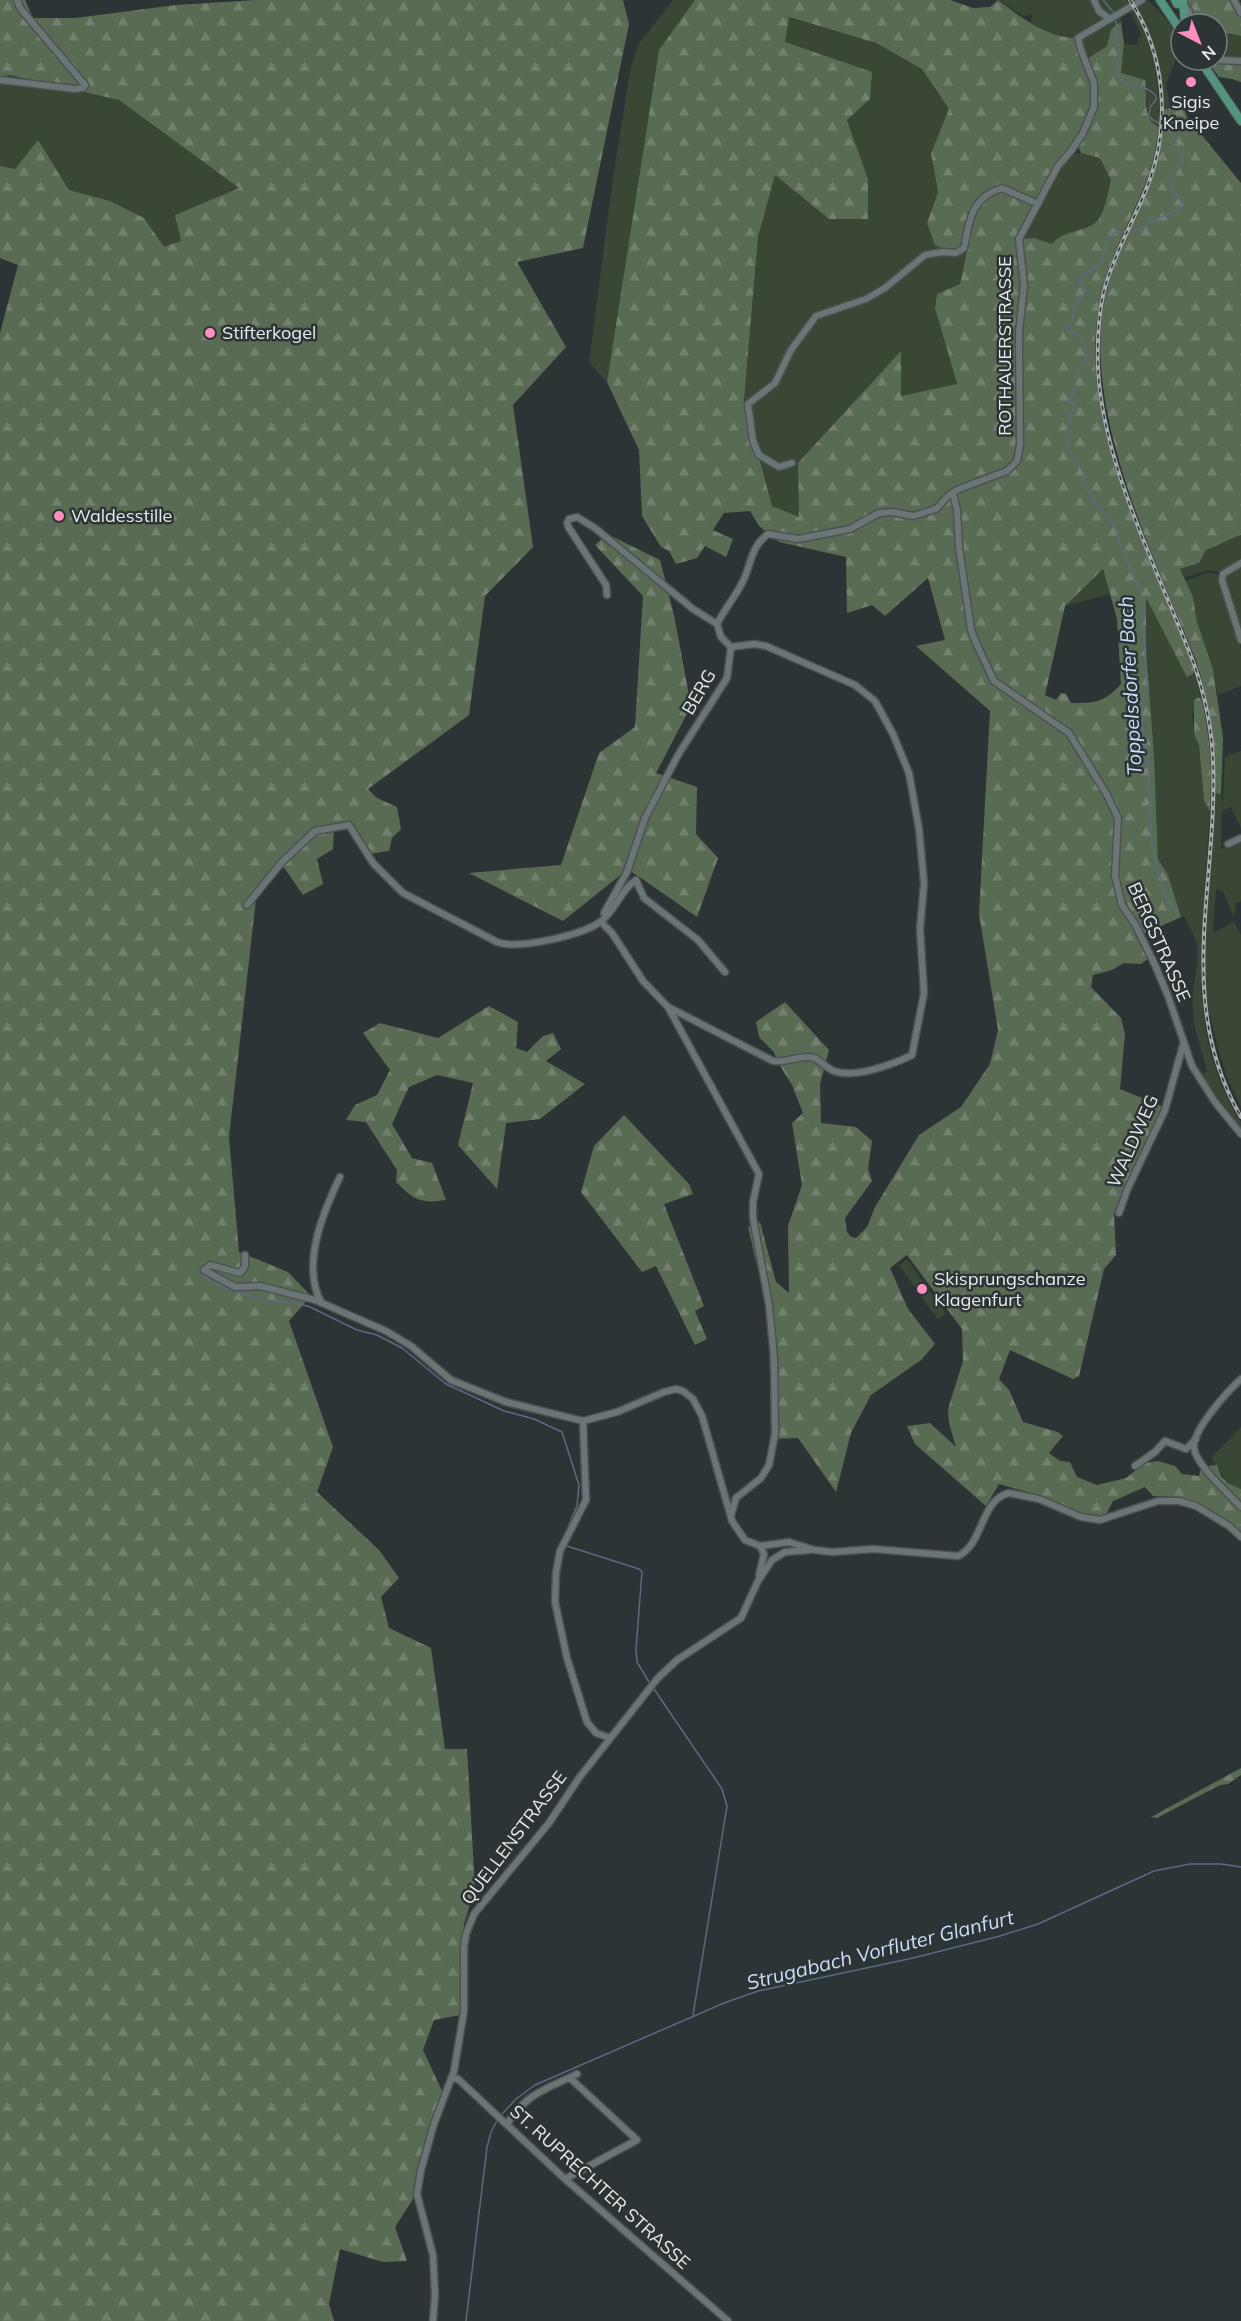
<svg xmlns="http://www.w3.org/2000/svg" width="1241" height="2321" viewBox="0 0 1241 2321" font-family="Mulish,sans-serif">
  <style>
    .green { fill: #394734 }
    .forest { fill: url(#forest-firs); fill-rule: evenodd }
    .lines { fill: none; stroke-linecap: round; stroke-linejoin: round }
    .stream { stroke: #5c6a82; stroke-width: 1.5 }
    .minor-casing { stroke: #4c5252; stroke-width: 9 }
    .major-casing { stroke: #4c5252; stroke-width: 10 }
    .minor { stroke: #6c7575; stroke-width: 6 }
    .major { stroke: #529480; stroke-width: 8 }
    .rail-casing { stroke: #a6abac; stroke-width: 4 }
    .rail { stroke: #2d3435; stroke-width: 1.5; stroke-dasharray: 4.5; stroke-linecap: butt }
    .poi-dot { fill: #fd8ebf; stroke: #2d3435; stroke-width: 2 }
    .labels { text-anchor: middle; stroke-width: 5; stroke-linejoin: round; paint-order: stroke }
    .poi-label { font-size: 18px; fill: #e7ecec; stroke: #2d3435; text-anchor: start }
    .street-label { font-size: 18px; fill: #e7ecec; stroke: #2d3435 }
    .water-label { font-size: 20px; font-style: italic; fill: #ccddf9; stroke: #2d3435 }
  </style>
  <defs>
    <pattern id="forest-firs" width="22" height="20" patternUnits="userSpaceOnUse" patternTransform="scale(1.5)"><rect width="22" height="20" fill="#5a6b54"/><path d="M5 1l3.5 6h-7zM16 11l3.5 6h-7z" fill="#72806d"/></pattern>
  </defs>
  <rect width="100%" height="100%" fill="#2d3435"/>
  <!-- green -->
  <g class="green">
    <path d="M673 0H695L659 50 607 382 589 362 614 171 631 67 638 45Z"/>
    <path d="M998 0H1127C1153 37 1161 83 1159 127 1147 122 1147 112 1147 100L1121 73 1124 44 1137 45 1138 38 1142 36 1129 8 1120 13 1121 22 1111 29 1107 46 1087 59 1071 38C1057 36 1043 30 1030 22L1032 16 1029 14 1024 17Z"/>
    <path d="M1142 0H1148C1162 15 1181 30 1181 52L1178 54 1166 84 1170 107 1164 109C1164 71 1152 38 1135 5Z"/>
    <path d="M788 17 876 43 922 69 949 109 931 153 938 192 927 223 946 250 968 245 960 284 937 294 935 308 957 384 901 396V352L799 518 772 506 744 400 758 237 775 175 829 219 868 218V179L847 120 870 99 785 42Z"/>
    <path d="M1217 31 1241 36V61L1217 60Z"/>
    <path d="M10 75 119 100 240 188 175 215 181 241 164 248 144 218 110 201 69 190 38 141 15 169 0 166V77Z"/>
    <path d="M1071 151 1074 154 1081 153 1100 158 1111 180C1108 191 1106 207 1100 217 1090 235 1066 227 1053 244L1034 238 1019 239 1058 166Z"/>
    <path d="M1241 535V560L1220 572 1207 570 1184 578 1180 569 1199 563 1206 550C1219 546 1228 539 1241 535Z"/>
    <path d="M1241 566V630L1225 579 1229 572Z"/>
    <path d="M1103 569 1110 594 1065 606Z"/>
    <path d="M1208 573 1217 574 1241 649V686L1218 695 1213 669 1197 622 1193 597 1185 581Z"/>
    <path d="M1145 597 1187 676 1193 674 1194 670 1201 698H1197L1192 716 1194 734 1199 745 1204 801 1210 811C1207 849 1205 888 1203 926 1200 1002 1200 1054 1241 1122V1131L1199 1075 1207 1072 1194 1023 1192 995 1197 967V943L1185 917H1181L1168 875 1158 859 1154 755 1146 649Z"/>
    <path d="M1241 751V828L1231 807 1222 811 1221 851 1223 848 1241 840V901L1236 903 1234 918 1223 891 1216 889 1213 933 1234 922 1241 935V1107L1228 1080 1218 1049 1205 994 1204 967 1215 793 1221 794 1223 803 1225 757Z"/>
    <path d="M907 1259 946 1314 938 1320 899 1265Z"/>
    <path d="M1241 1427V1489C1220 1480 1224 1474 1211 1458Z"/>
  </g>
  <!-- forest -->
  <g class="forest">
    <path d="M0 0H25L33 18H75L176 5 257 0H623L629 24 583 248 517 262 566 347 513 405 533 547 485 596 469 715 368 789 377 798 397 807 401 829 392 838 389 851 369 854 351 824 334 825 333 849 317 859 323 884 303 895 285 869 277 864 261 887 256 899 229 1137 239 1252 288 1272 311 1296 289 1321 333 1447 317 1492 379 1550 399 1578 381 1597 389 1628 431 1648 445 1749H467L475 1888 464 1924 460 2015 434 2020 423 2050 442 2091 413 2199 395 2227 407 2261 383 2262 340 2249 329 2304 334 2321H0V333L18 265 0 258V166L15 169 38 140 69 190 110 201 144 218 164 247 181 241 175 215 239 188 119 100 10 75 0 77Z"/>
    <path d="M695 0H950L973 8 990 7 998 0C1020 17 1049 39 1078 38L1092 83 1091 108 1071 151 1058 166 1020 239 1034 238 1052 244C1066 227 1090 234 1100 217 1106 207 1108 191 1111 180L1100 158 1081 153 1078 146C1098 114 1106 95 1087 59L1107 46 1111 29 1121 22 1124 44 1121 73 1145 80C1147 96 1142 120 1159 127 1156 147 1153 166 1145 185 1130 222 1108 259 1100 299 1075 429 1153 552 1194 670L1193 674 1187 677 1146 598V649L1154 755 1158 859 1168 875 1181 917 1139 936 1149 958 1141 964 1124 963 1112 970 1093 975 1091 987 1121 1018 1125 1034 1120 1089 1164 1107 1114 1213 1116 1255 1104 1269 1079 1376 1073 1379 1010 1350 999 1379 1009 1390 1023 1422 1058 1432 1063 1436 1049 1453 1060 1461 1070 1462 1077 1477 1097 1485 1126 1478 1145 1463 1158 1461 1175 1466 1182 1474 1199 1476 1201 1467 1217 1465 1221 1476 1228 1483 1241 1489V1534L1232 1525 1181 1497 1153 1496 1145 1487 1113 1501 1104 1518 1084 1516 1041 1496 999 1484 986 1506 915 1444 907 1426 930 1423 956 1447 949 1423 948 1409 963 1361 962 1329 907 1255 890 1268 908 1309 935 1344 921 1360 871 1395 851 1433 836 1492 798 1438 772 1439 768 1312 748 1227 760 1222 776 1282 789 1293 788 1226 802 1185 792 1123 803 1113 792 1085 777 1061 774 1052 759 1037 756 1022 785 1002 829 1050 820 1084 821 1123 856 1127 872 1141 868 1169 872 1181 845 1218 847 1232 851 1237 856 1238 867 1227 875 1207 919 1135 961 1107 990 1064 998 1030 979 914 990 711 916 646 945 640 928 578 885 616 872 605 847 613 846 557 779 542 759 526 750 511 724 513 713 530 733 539 726 557 705 546 697 558 676 564 669 551 661 547 642 516 639 450 607 382 659 50ZM789 17 876 43 922 69 949 109 931 153 938 192 927 223 935 245 946 250 968 246 960 284 937 294 935 308 957 384 901 396V351L798 463 799 517 772 506 744 400 758 237 775 175 829 219H868V179L847 120 870 99 872 72 785 42ZM1103 569 1117 619 1121 684C1104 703 1095 703 1071 703L1066 694 1061 693 1056 700 1045 695 1065 606Z"/>
    <path d="M1186 0H1234L1241 13V36L1217 31V24H1191Z"/>
    <path d="M1206 60 1241 61V82L1232 79 1219 77Z"/>
    <path d="M1182 103 1187 117 1241 183V535C1228 539 1219 546 1206 550L1199 563 1180 569 1193 597 1197 622 1213 669 1223 738 1221 794 1215 793C1216 748 1210 707 1197 663 1155 558 1081 412 1105 298 1119 231 1164 181 1164 109L1176 107Z"/>
    <path d="M607 534 660 560 674 615 691 706 656 773 697 787 696 834 718 858 697 917 628 869 563 921 469 873 561 865 599 753 635 727 643 596 595 545Z"/>
    <path d="M1197 698H1201C1211 736 1212 772 1210 811L1204 801 1199 745 1194 734V701Z"/>
    <path d="M489 1006 518 1022 516 1048 527 1052 543 1036 553 1033 561 1049 546 1061 585 1084 540 1119 506 1123 497 1189 458 1145 473 1083 437 1075 409 1087 392 1124 412 1158 432 1163 446 1200C421 1204 414 1200 396 1182L397 1170 366 1122 346 1120 355 1105 377 1095 390 1070 363 1033 380 1023 438 1038Z"/>
    <path d="M624 1115 689 1184 693 1194 664 1204 704 1306 695 1311 707 1339 695 1345 656 1266 642 1272 581 1192 594 1146Z"/>
    <path d="M1241 1768V1775L1228 1784 1220 1785 1157 1818 1151 1817Z"/>
  </g>
  <g class="lines">
    <!-- stream -->
    <g class="stream">
      <path d="M1103 0 1114 13"/>
      <path d="M1116 19V39L1120 53 1117 66 1118 77C1132 93 1143 81 1156 96V100L1150 107 1149 116C1156 125 1163 122 1169 129 1175 137 1178 151 1183 160L1171 183 1173 190 1182 202V206L1176 211 1152 221 1140 230 1113 233 1105 248 1101 264 1081 277V283L1086 291 1074 307 1070 331 1072 333H1078L1088 354 1078 370 1074 391 1070 399 1074 405C1073 410 1066 430 1066 433 1064 445 1077 463 1084 473L1083 476 1085 485 1095 504 1105 513 1118 532 1119 542 1141 593 1147 686C1135 710 1147 743 1149 768 1151 782 1143 783 1153 799L1149 804 1152 843 1157 866 1166 897 1177 913"/>
      <path d="M204 1277 226 1288 257 1298 308 1306 357 1330 377 1335 402 1348 446 1384 504 1411 534 1419 562 1432 579 1485 577 1506 561 1543"/>
      <path d="M567 1546 639 1569 642 1572 636 1649 637 1662 649 1682"/>
      <path d="M654 1689 722 1789 727 1806 693 2015"/>
      <path d="M501 2115 516 2099 535 2085 724 2003 758 1991 913 1958 1000 1936 1038 1924 1154 1871 1190 1864H1221L1241 1867"/>
      <path d="M466 2321 487 2147 491 2132 498 2119"/>
    </g>
    <defs>
      <g id="minor">
        <path d="M1094 0 1099 11 1110 19"/>
        <path d="M1234 0 1241 13"/>
        <path d="M1183 5 1189 11 1191 24"/>
        <path d="M1217 60 1241 61"/>
        <path d="M0 80 75 89 83 88 85 85 20 8 17 0"/>
        <path d="M792 463 779 467 759 455 753 441 748 404 775 383 791 350 816 316 866 299 885 288 925 255 943 252 956 253 964 248C970 220 970 198 1002 188L1038 204"/>
        <path d="M953 494 957 510 959 547 971 630 978 647 994 681 1069 733 1107 795 1118 818 1115 876 1122 905 1135 924 1155 965 1168 996 1192 1066 1215 1102 1241 1134"/>
        <path d="M1241 563 1223 574 1222 580 1241 640"/>
        <path d="M607 595 606 585 569 528 567 523 569 519 577 517 595 528 693 609 717 624 721 637 731 647"/>
        <path d="M717 624C725 608 737 595 744 579 752 561 751 547 768 534L798 539 850 529 879 513 893 512 913 516 936 509 949 495 959 489 1007 471 1017 461 1020 445 1019 332 1024 285 1019 239 1058 166 1071 151 1083 133 1094 107V83L1081 50 1078 38 1142 0"/>
        <path d="M1228 844 1241 838"/>
        <path d="M247 905 282 862 315 831 349 825 373 863 403 893 497 942C518 950 582 935 600 922 615 912 621 889 636 880L644 898 698 940 725 972"/>
        <path d="M604 913 627 872 645 818 678 755 727 678 731 647"/>
        <path d="M601 922 612 933 643 981 668 1007 759 1174 753 1202V1218L769 1305 774 1358 775 1434 769 1465 761 1478 736 1498 731 1515"/>
        <path d="M668 1007 773 1061C786 1063 797 1056 810 1057 820 1058 825 1068 834 1071 854 1079 894 1064 912 1055L924 993 920 929 924 883 919 829 909 773 893 734 875 701 855 685 766 646 754 644 731 647"/>
        <path d="M1119 1213 1128 1188 1165 1110 1183 1045"/>
        <path d="M245 1255V1266L240 1273 210 1265 204 1270 235 1287 260 1286 315 1300 386 1331 411 1346 451 1380 506 1402 583 1421 617 1412 664 1392 676 1389 683 1391 693 1399 702 1416 732 1521 745 1540 760 1546 789 1542 814 1550 833 1552 873 1549 958 1556C984 1544 980 1500 1009 1493L1039 1499 1081 1517 1100 1520 1158 1501H1179L1196 1506 1229 1526 1241 1537"/>
        <path d="M321 1302C301 1265 323 1212 340 1177"/>
        <path d="M1241 1379C1228 1391 1192 1430 1194 1448 1196 1465 1229 1494 1241 1507"/>
        <path d="M583 1421 586 1500 560 1551 556 1573 555 1602 567 1658 587 1722 596 1733 610 1738"/>
        <path d="M1135 1466 1155 1452 1165 1441 1186 1449 1196 1439"/>
        <path d="M759 1575 764 1554 760 1546"/>
        <path d="M451 2078 458 2079 565 2179 728 2321"/>
        <path d="M507 2124C528 2092 545 2090 577 2074"/>
        <path d="M565 2179 637 2140 570 2078"/>
        <path d="M433 2321 435 2295 433 2255 417 2194 421 2170 434 2124 454 2071 464 2011V1947L466 1934 474 1914 549 1823 579 1778 657 1679 677 1660 741 1618 758 1581 772 1560 785 1552 810 1550"/>
      </g>
      <g id="major">
        <path d="M1160 0 1181 31"/>
        <path d="M1175 0 1177 4 1183 3"/>
        <path d="M1183 0 1185 24"/>
        <path d="M1200 60 1241 121"/>
      </g>
    </defs>
    <!-- minor casing -->
    <use href="#minor" class="minor-casing"/>
    <!-- major casing -->
    <use href="#major" class="major-casing"/>
    <!-- minor -->
    <use href="#minor" class="minor"/>
    <!-- major -->
    <use href="#major" class="major"/>
    <defs>
      <path id="rail" d="M1130 0C1165 54 1171 122 1149 182 1135 219 1114 253 1104 291 1098 317 1097 341 1098 368 1102 464 1160 574 1194 664 1205 696 1212 729 1213 762 1218 885 1174 1002 1241 1117"/>
    </defs>
    <!-- rail casing -->
    <use href="#rail" class="rail-casing"/>
    <!-- rail -->
    <use href="#rail" class="rail"/>
  </g>
  <!-- markers -->
  <g class="poi-dot">
    <circle cx="1191" cy="82" r="6"/>
    <circle cx="210" cy="333" r="6"/>
    <circle cx="59" cy="516" r="6"/>
    <circle cx="922" cy="1289" r="6"/>
  </g>
  <g class="labels">
    <!-- poi labels -->
    <g class="poi-label">
      <text x="1191" y="108" text-anchor="middle">Sigis<tspan x="1191" dy="21">Kneipe</tspan></text>
      <text x="222" y="339">Stifterkogel</text>
      <text x="71" y="522">Waldesstille</text>
      <text x="934" y="1285">Skisprungschanze<tspan x="934" dy="21">Klagenfurt</tspan></text>
    </g>
    <!-- street labels -->
    <g class="street-label">
      <text transform="translate(1005 346) rotate(-90)" y="6">ROTHAUERSTRASSE</text>
      <text transform="translate(699 692) rotate(-60)" y="6">BERG</text>
      <text transform="translate(1159 942) rotate(66)" y="6">BERGSTRASSE</text>
      <text transform="translate(1133 1141) rotate(-66)" y="6">WALDWEG</text>
      <text transform="translate(514 1838) rotate(-53)" y="6">QUELLENSTRASSE</text>
      <text transform="translate(600 2187) rotate(42)" y="6">ST. RUPRECHTER STRASSE</text>
    </g>
    <!-- water labels -->
    <g class="water-label">
      <text transform="translate(1130 686) rotate(-93)" y="7">Toppelsdorfer Bach</text>
      <text transform="translate(880 1950) rotate(-14)" y="7">Strugabach Vorfluter Glanfurt</text>
    </g>
  </g>
  <!-- north arrow -->
  <g transform="translate(1199 42) rotate(138)"><circle r="28" fill="#2d3435" stroke="#777e7e" stroke-width="1.5"/>
  <path d="M0-4.5L10 22L0 15L-10 22Z" fill="#fd8ebf"/>
  <text y="-9" font-size="16" font-weight="bold" text-anchor="middle" fill="#e7ecec">N</text>
  </g>
</svg>
